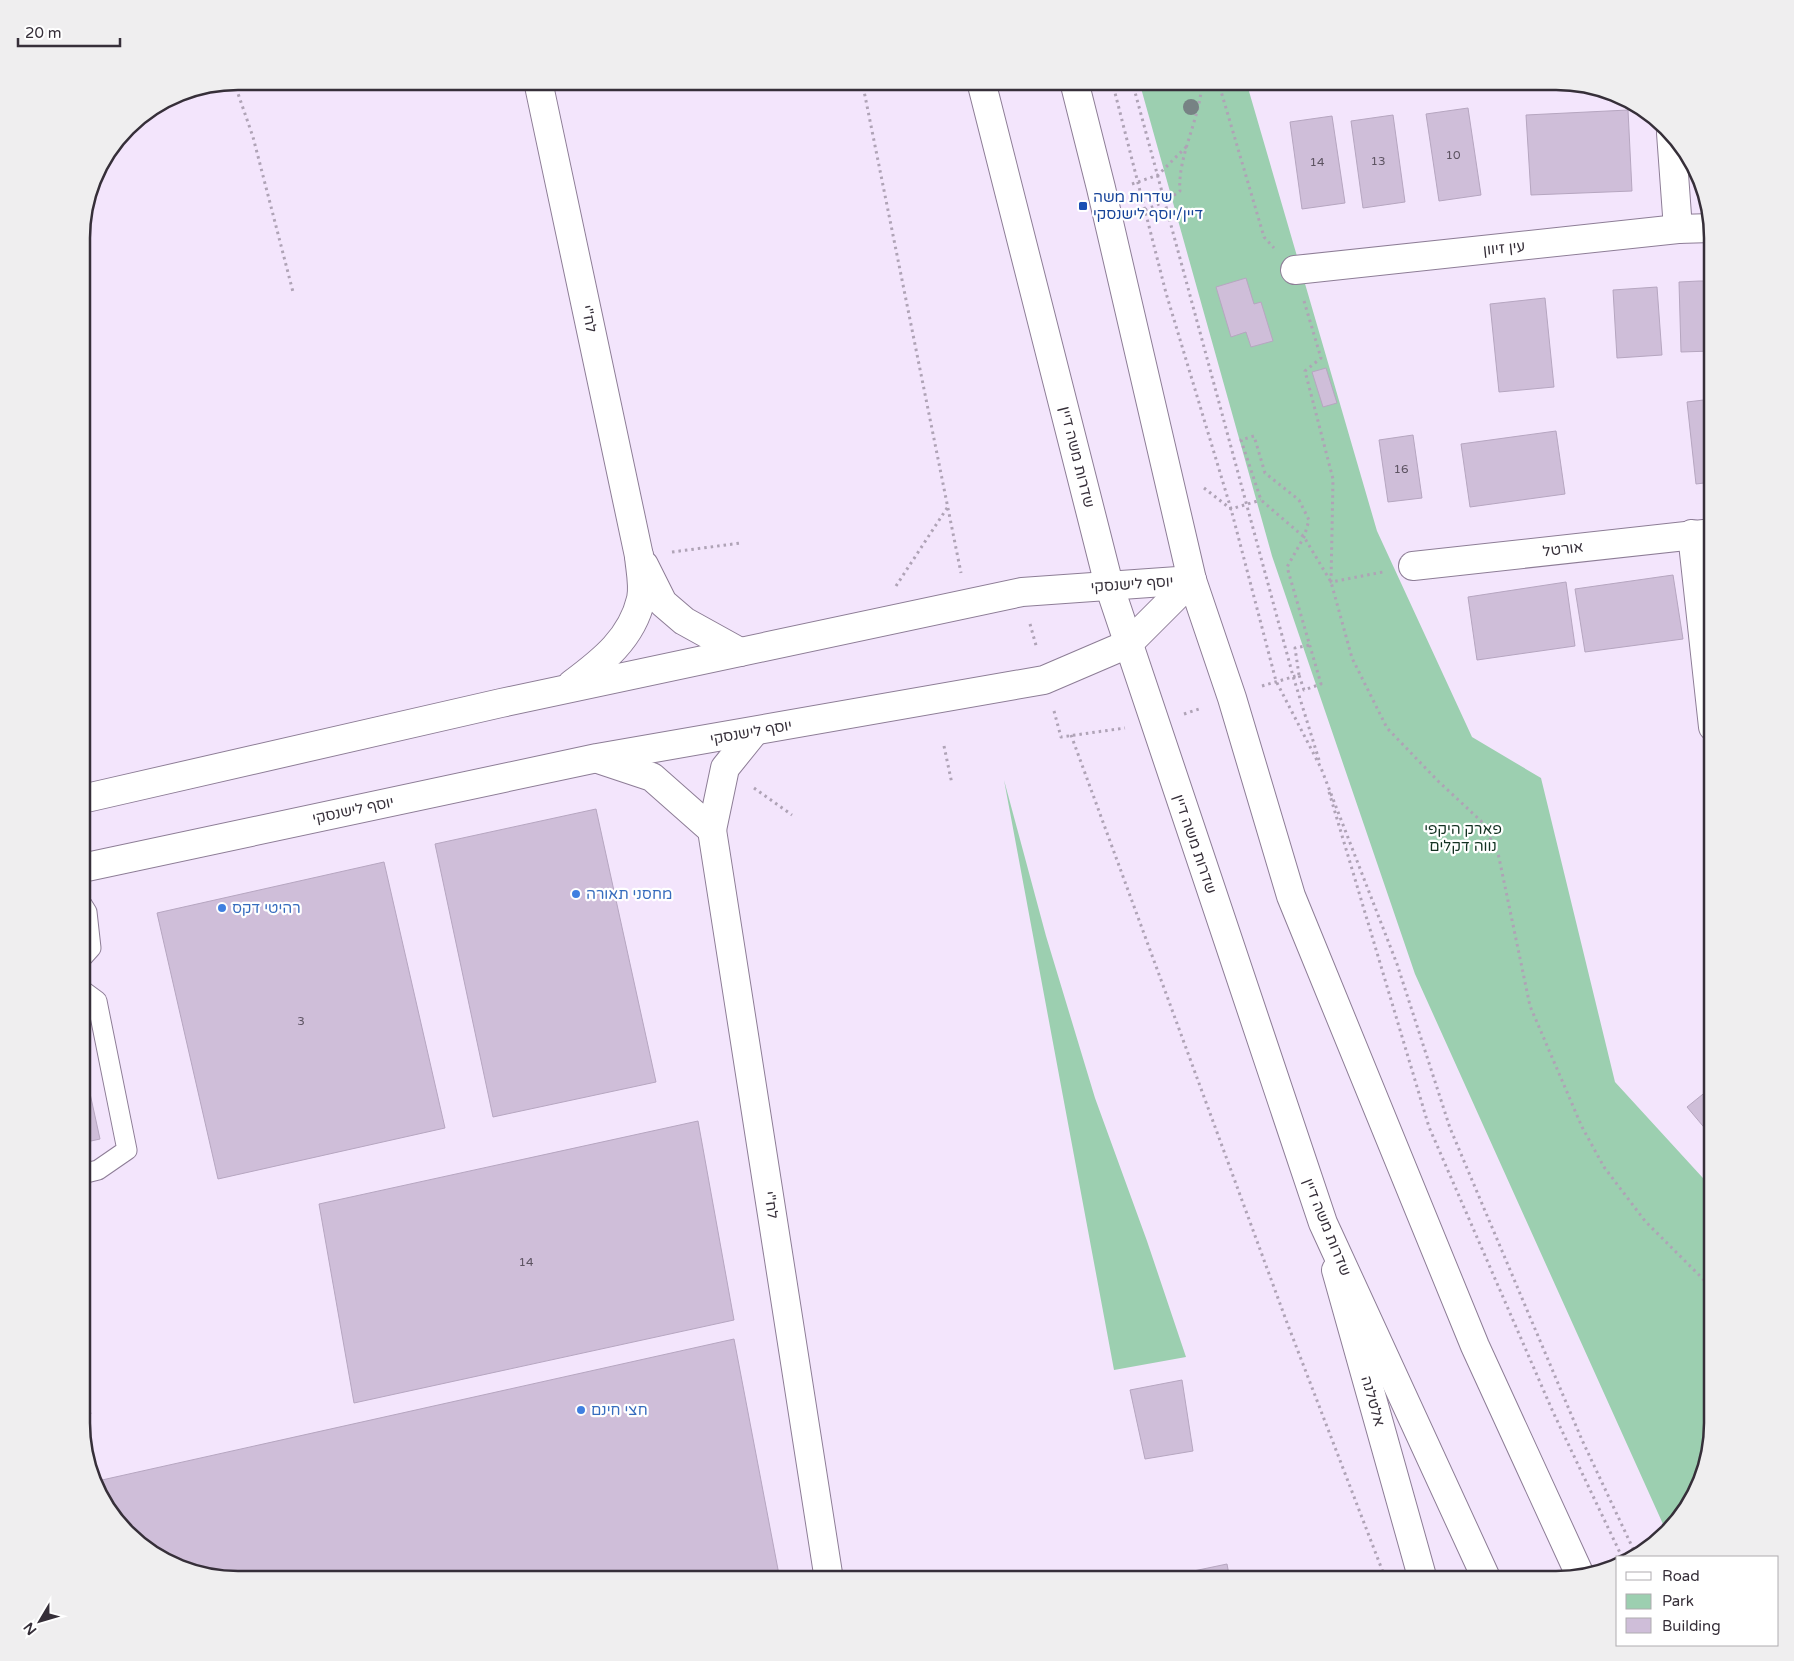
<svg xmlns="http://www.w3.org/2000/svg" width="1794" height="1661" viewBox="0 0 1794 1661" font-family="'Varela Round','Noto Sans Hebrew',sans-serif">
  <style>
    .green { fill: #9ccfb0 }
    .building { fill: #cfbed9; stroke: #b6a6c0 }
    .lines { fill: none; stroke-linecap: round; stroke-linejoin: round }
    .lane-casing { stroke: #8d7d96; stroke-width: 21 }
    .street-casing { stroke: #8d7d96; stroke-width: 30 }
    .secondary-casing { stroke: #8d7d96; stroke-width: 30 }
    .primary-casing { stroke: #8d7d96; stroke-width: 30 }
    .path { stroke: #afa3b6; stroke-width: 3; stroke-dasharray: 2.5 4; stroke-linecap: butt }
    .lane { stroke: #fff; stroke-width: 19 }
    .street { stroke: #fff; stroke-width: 28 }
    .secondary { stroke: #fff; stroke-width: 28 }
    .primary { stroke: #fff; stroke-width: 28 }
    .tree { fill: #778284 }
    .transit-dot { fill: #1a4fb4; stroke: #fff; stroke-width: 2 }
    .shop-dot { fill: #3f7fe0; stroke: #fff; stroke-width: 2 }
    .labels { text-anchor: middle; stroke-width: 4.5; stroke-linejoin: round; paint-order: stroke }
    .number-label { font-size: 12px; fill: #5c5361 }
    .transit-label { font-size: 15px; fill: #164399; stroke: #fff; text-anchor: start }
    .street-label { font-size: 15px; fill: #362f39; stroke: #fff }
    .park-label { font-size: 15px; fill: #123121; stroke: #fff }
    .shop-label { font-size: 15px; fill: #366cbe; stroke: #fff; text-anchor: start }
    .rim { fill: none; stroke: #362f39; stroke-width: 2.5 }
  </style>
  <rect width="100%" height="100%" fill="#f3e5fc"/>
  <!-- green -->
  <g class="green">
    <path d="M1139 81H1246L1377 531 1472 737 1541 778 1615 1082 1713 1189V1423L1701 1483 1667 1533 1415 974 1272 556Z"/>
    <path d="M1004 780 1046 936 1095 1098 1147 1241 1186 1357 1114 1370Z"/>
  </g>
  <!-- building -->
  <g class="building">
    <path d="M1468 108 1481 195 1439 201 1426 114Z"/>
    <path d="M1628 110 1632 191 1531 195 1526 115Z"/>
    <path d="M1393 115 1405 202 1363 208 1351 121Z"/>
    <path d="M1332 116 1345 203 1302 209 1290 122Z"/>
    <path d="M1246 278 1254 304 1261 302 1273 341 1251 347 1246 332 1231 337 1216 287Z"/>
    <path d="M1699 281H1712V351L1681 352 1679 282Z"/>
    <path d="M1657 287 1662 355 1617 358 1613 290Z"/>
    <path d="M1545 298 1554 387 1499 392 1490 304Z"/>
    <path d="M1326 368 1337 403 1323 407 1312 372Z"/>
    <path d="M1712 399V482L1696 484 1687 402Z"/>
    <path d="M1556 431 1565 494 1470 507 1461 444Z"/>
    <path d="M1413 435 1422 498 1388 502 1379 440Z"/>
    <path d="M1673 575 1683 639 1585 652 1575 589Z"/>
    <path d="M1566 582 1575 646 1477 660 1468 597Z"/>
    <path d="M596 809 656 1082 493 1117 435 844Z"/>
    <path d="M384 862 445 1128 218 1179 157 913Z"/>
    <path d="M82 1057 100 1139 82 1143Z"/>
    <path d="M1713 1086V1138L1687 1107Z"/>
    <path d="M698 1121 734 1320 354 1403 319 1204Z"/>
    <path d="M734 1339 780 1580H238L178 1568 127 1534 93 1482Z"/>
    <path d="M82 1376 91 1414 82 1416Z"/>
    <path d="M1182 1380 1193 1451 1145 1459 1130 1390Z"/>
    <path d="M1227 1564 1230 1580H1160V1578Z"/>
  </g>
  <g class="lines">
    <defs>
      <g id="lane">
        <path d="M82 958 91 948 87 912 82 904"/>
        <path d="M82 1174 98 1170 127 1150 97 1001 82 990"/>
      </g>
      <g id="street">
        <path d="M538 81 639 556"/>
        <path d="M1671 133 1678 229"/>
        <path d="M1295 270 1678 229 1712 228"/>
        <path d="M1692 534 1713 727"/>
        <path d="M1413 566 1713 533"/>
        <path d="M712 830 829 1580"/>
        <path d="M1336 1270 1423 1580"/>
      </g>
      <g id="secondary">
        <path d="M644 565 663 603 684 621 740 652"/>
        <path d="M572 684C603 661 632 638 641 599 644 586 640 569 639 556"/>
        <path d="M601 760 652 777 712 830 725 768 754 732"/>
        <path d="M82 799 501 703 1022 592 1192 580"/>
        <path d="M82 868 597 758 1044 680 1128 644 1192 580"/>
      </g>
      <g id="primary">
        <path d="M981 81 1109 585 1323 1223 1487 1580"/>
        <path d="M1074 81 1101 188 1192 580 1232 698 1291 896 1475 1346 1580 1575"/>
      </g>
    </defs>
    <!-- lane casing -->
    <use href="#lane" class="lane-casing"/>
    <!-- street casing -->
    <use href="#street" class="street-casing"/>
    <!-- secondary casing -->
    <use href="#secondary" class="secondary-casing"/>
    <!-- primary casing -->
    <use href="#primary" class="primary-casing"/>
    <!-- path -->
    <g class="path">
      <path d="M862 81 961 573"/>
      <path d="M1112 81 1166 293 1231 509 1276 681 1321 768 1397 964 1450 1128 1582 1440 1636 1555"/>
      <path d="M1132 81 1293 676 1319 760"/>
      <path d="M1218 81 1264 237 1274 248"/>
      <path d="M234 82 253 137 293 292"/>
      <path d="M1132 184 1158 175 1187 146"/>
      <path d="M1145 210 1164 202 1180 191C1177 157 1201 117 1202 81"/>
      <path d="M1304 301 1321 358 1305 371 1333 479 1331 582 1383 572"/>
      <path d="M1204 488 1231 509 1261 500"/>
      <path d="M672 552 741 543"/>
      <path d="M896 586 949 505"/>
      <path d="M1030 624 1037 649"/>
      <path d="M1299 675 1295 648 1310 645"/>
      <path d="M1262 686 1299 675 1304 690 1321 684 1287 567 1304 537 1309 520 1299 500 1265 473 1254 436 1241 440 1261 500 1304 537 1331 582 1352 658 1387 728 1438 781 1481 821 1498 853 1530 1006 1582 1127 1604 1167 1645 1221 1713 1289"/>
      <path d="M1054 711 1061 737 1125 728"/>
      <path d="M1184 714 1202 708"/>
      <path d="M1071 735 1286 1320 1386 1580"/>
      <path d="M944 746 952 784"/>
      <path d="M754 788 792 815"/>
      <path d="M1329 792 1429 1127 1553 1412 1622 1557"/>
    </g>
    <!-- lane -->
    <use href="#lane" class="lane"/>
    <!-- street -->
    <use href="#street" class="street"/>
    <!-- secondary -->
    <use href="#secondary" class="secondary"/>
    <!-- primary -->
    <use href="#primary" class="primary"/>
  </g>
  <!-- trees -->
  <circle class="tree" cx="1191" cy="107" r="8"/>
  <!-- markers -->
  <rect class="transit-dot" x="1078" y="201" width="10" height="10" rx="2.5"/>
  <g class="shop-dot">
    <circle cx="576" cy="894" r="5"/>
    <circle cx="222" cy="908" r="5"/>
    <circle cx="581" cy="1410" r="5"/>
  </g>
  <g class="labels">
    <!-- number labels -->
    <g class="number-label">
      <text x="1453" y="159">10</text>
      <text x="1378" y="165">13</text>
      <text x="1317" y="166">14</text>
      <text x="1401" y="473">16</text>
      <text x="301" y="1025">3</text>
      <text x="526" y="1266">14</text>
    </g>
    <!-- transit labels -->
    <g class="transit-label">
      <text x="1093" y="202">שדרות משה<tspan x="1093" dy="17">דיין/יוסף לישנסקי</tspan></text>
    </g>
    <!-- street labels -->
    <g class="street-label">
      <text transform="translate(1504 248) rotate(-6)" y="5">עין זיוון</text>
      <text transform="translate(589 319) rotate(78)" y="5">לח"י</text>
      <text transform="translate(1077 457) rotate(76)" y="5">שדרות משה דיין</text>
      <text transform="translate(1563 549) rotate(-7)" y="5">אורטל</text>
      <text transform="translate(1132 584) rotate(-4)" y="5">יוסף לישנסקי</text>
      <text transform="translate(751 732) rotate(-10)" y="5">יוסף לישנסקי</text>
      <text transform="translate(353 810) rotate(-12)" y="5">יוסף לישנסקי</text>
      <text transform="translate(1195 844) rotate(71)" y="5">שדרות משה דיין</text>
      <text transform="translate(771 1205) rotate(81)" y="5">לח"י</text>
      <text transform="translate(1327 1227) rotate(68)" y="5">שדרות משה דיין</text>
      <text transform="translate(1373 1401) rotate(74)" y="5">אלטלנה</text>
    </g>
    <!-- park labels -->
    <g class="park-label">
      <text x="1463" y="834">פארק היקפי<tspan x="1463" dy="17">נווה דקלים</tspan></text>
    </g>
    <!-- shop labels -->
    <g class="shop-label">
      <text x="586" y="899">מחסני תאורה</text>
      <text x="232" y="913">רהיטי דקס</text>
      <text x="591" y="1415">חצי חינם</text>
    </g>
  </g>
  <!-- crop -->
  <path d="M0 0H1794V1661H0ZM238 90H1556A148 148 0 0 1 1704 238V1423A148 148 0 0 1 1556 1571H238A148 148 0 0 1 90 1423V238A148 148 0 0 1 238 90Z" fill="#efeeef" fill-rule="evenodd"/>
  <path class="rim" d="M238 90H1556A148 148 0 0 1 1704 238V1423A148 148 0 0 1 1556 1571H238A148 148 0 0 1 90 1423V238A148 148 0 0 1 238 90Z"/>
  <!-- legend -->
  <rect x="1616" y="1556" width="162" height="90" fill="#ffffff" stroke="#afacb0"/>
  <rect x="1626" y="1572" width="25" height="8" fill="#ffffff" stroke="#afacb0"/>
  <text x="1662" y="1581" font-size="15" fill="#362f39">Road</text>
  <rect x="1626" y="1594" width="25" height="15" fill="#9ccfb0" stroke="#afacb0"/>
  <text x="1662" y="1606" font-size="15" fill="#362f39">Park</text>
  <rect x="1626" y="1618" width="25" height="15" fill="#cfbed9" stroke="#afacb0"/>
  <text x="1662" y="1631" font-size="15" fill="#362f39">Building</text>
  <!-- north arrow -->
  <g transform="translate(40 1621) rotate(232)" stroke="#ffffff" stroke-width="4" paint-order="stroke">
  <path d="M0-4L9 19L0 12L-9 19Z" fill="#362f39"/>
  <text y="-8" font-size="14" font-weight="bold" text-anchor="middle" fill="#362f39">N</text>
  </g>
  <!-- scale -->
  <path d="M18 38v8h102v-8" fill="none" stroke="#362f39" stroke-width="2.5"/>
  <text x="25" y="38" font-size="15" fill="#362f39" stroke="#ffffff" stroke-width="4" paint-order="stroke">20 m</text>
</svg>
